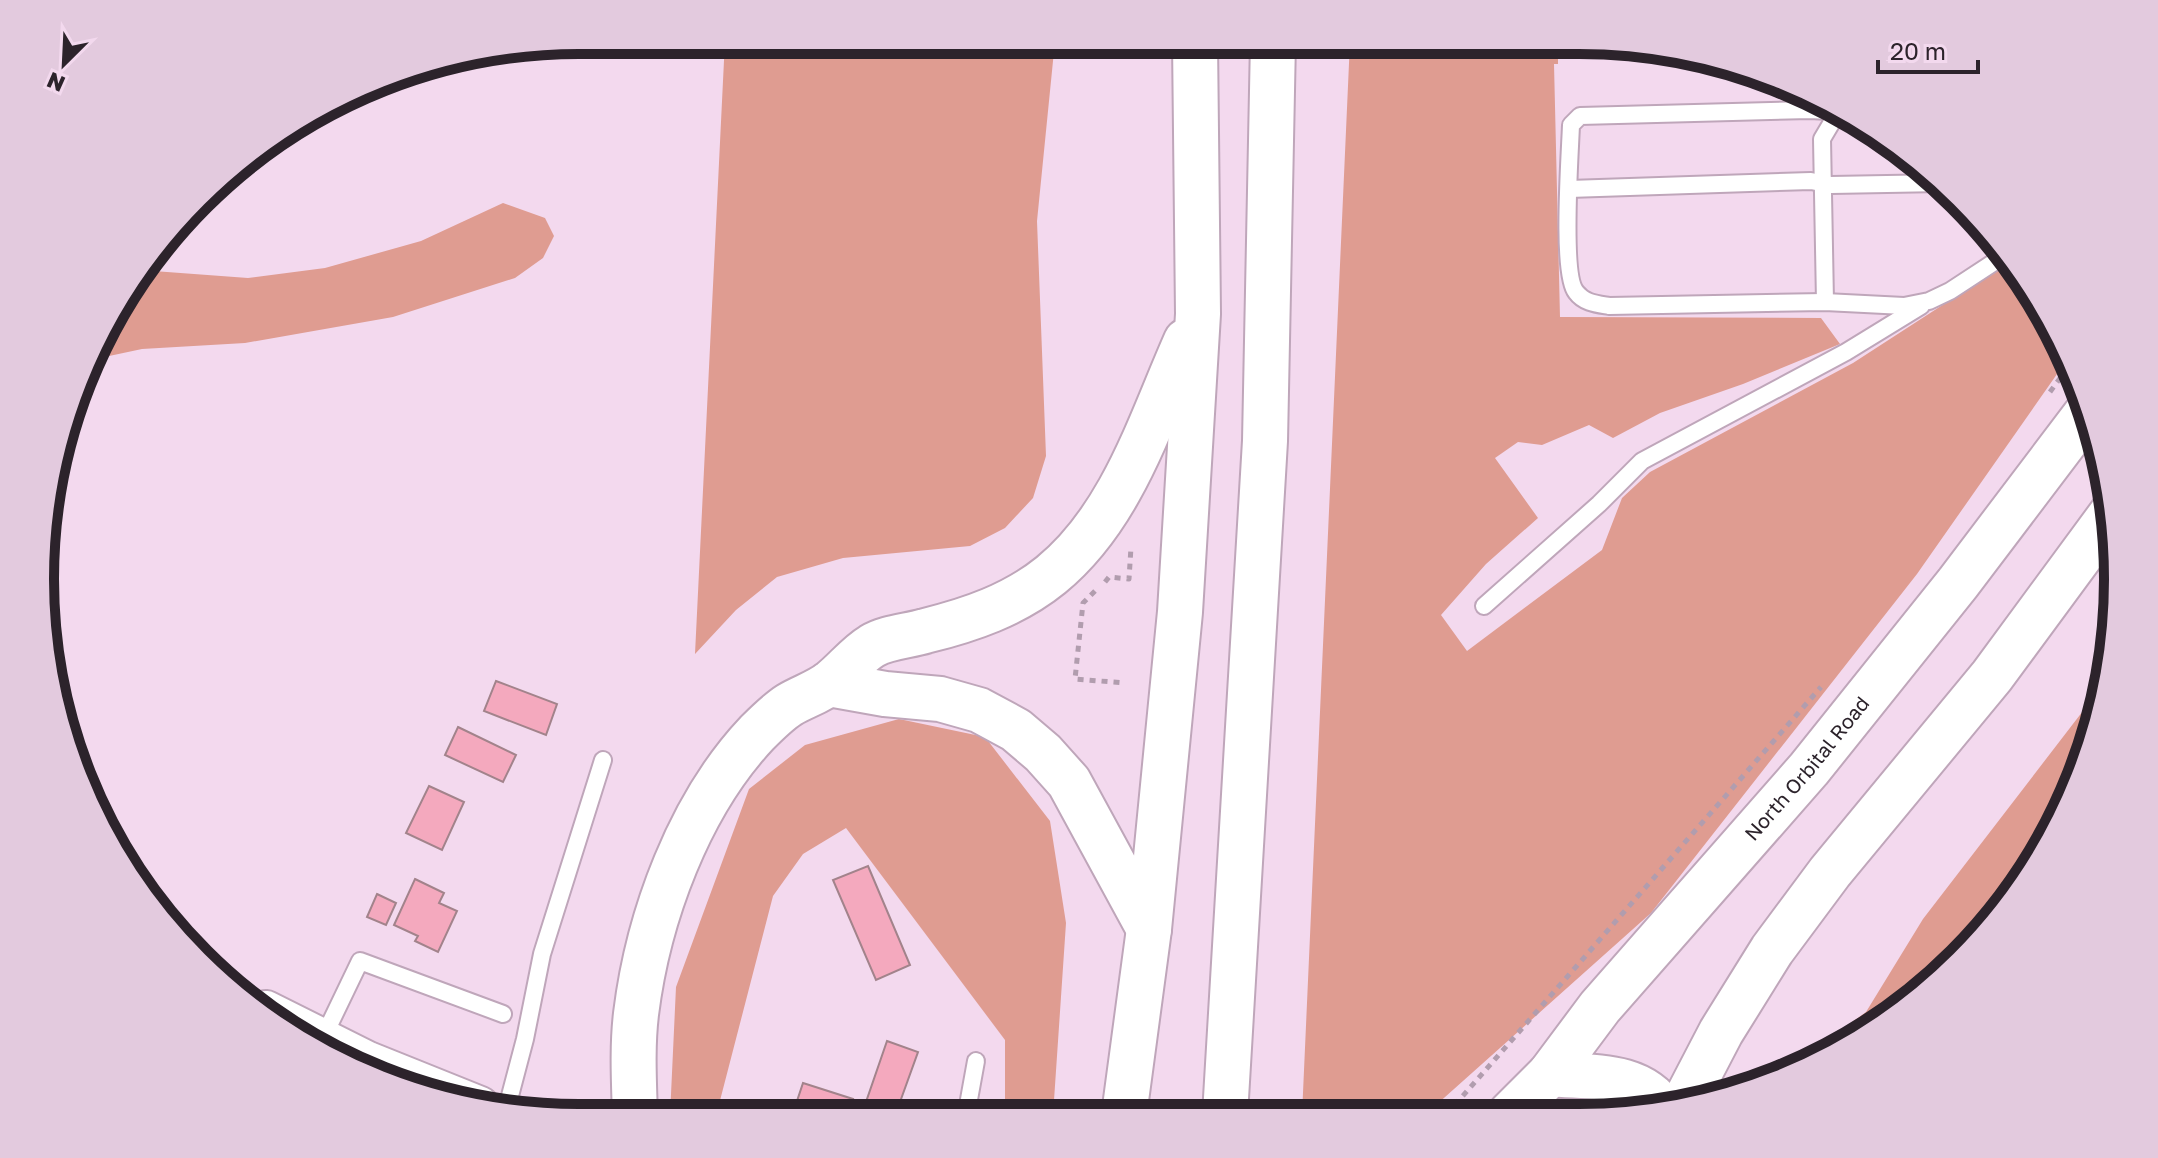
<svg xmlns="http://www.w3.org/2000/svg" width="2158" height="1158" viewBox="0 0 2158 1158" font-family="'Golos Text',sans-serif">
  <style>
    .green { fill: #df9c91 }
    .building { fill: #f4a9be; stroke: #a2838b; stroke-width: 2 }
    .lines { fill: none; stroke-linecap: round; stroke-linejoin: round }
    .service-casing { stroke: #bfa6ba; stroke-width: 20 }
    .tertiary-casing { stroke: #bfa6ba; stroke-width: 42 }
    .trunk-casing { stroke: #bfa6ba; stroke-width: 48 }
    .motorway-casing { stroke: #bfa6ba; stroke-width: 48 }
    .path { stroke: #b19dae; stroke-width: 5; stroke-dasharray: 6 6; stroke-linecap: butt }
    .service { stroke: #fff; stroke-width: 16 }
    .tertiary { stroke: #fff; stroke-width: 38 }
    .trunk { stroke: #fff; stroke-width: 44 }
    .motorway { stroke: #fff; stroke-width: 44 }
    .labels { text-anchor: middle; stroke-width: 7; stroke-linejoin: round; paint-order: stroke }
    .street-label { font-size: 20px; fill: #2c232b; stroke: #f3d9ee }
    .rim { fill: none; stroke: #2c232b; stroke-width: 10 }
  </style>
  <rect width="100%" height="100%" fill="#f3d9ee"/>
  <!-- green -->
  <g class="green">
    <path d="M725 40 1055 41 1037 221 1046 456 1033 498 1005 528 970 546 843 558 777 577 736 610 695 654Z"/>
    <path d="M1350 41H1558V64H1554L1560 317 1821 318 1840 344 1743 384 1660 413 1613 438 1589 425 1542 445 1518 442 1495 458 1538 518 1486 564 1441 615 1467 651 1602 550 1622 498 1650 472 1853 363 2012 260 2062 340 2069 357 1917 574 1651 913 1426 1114 1302 1115Z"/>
    <path d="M503 203 545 218 554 236 543 258 515 278 393 317 245 343 142 349 95 359 131 280 140 270 248 278 325 268 421 241Z"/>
    <path d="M2106 681 2090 752 2046 848 1984 935 1878 1027 1813 1059 1822 1044 1866 1012 1923 919Z"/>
    <path d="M899 719 985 737 1050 821 1066 923 1053 1115H1005V1040L846 828 803 854 773 896 716 1116H670L676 987 749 789 805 745Z"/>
  </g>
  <!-- building -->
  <g class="building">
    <path d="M496 681 557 704 546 735 484 711Z"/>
    <path d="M458 727 516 755 503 782 445 755Z"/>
    <path d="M429 786 464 802 442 850 406 833Z"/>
    <path d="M868 866 910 965 876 980 833 880Z"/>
    <path d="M415 879 444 893 439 903 457 911 438 952 415 941 418 936 394 925Z"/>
    <path d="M377 894 396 903 386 925 367 917Z"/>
    <path d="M887 1041 918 1052 896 1113 866 1102Z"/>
    <path d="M803 1083 853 1099 848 1116H792Z"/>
  </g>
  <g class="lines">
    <defs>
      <g id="service">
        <path d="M1847 112 1810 110 1580 116 1571 125C1570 154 1561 274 1576 292 1584 303 1597 304 1609 306L1825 302 1904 306 1929 301 1950 291 2008 253"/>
        <path d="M1569 189 1811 181 1831 185 1943 183"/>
        <path d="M1825 302 1822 139 1838 112"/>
        <path d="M1484 606 1599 504 1642 461 1846 352 1921 306"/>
        <path d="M323 1038 360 961 503 1014"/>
        <path d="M506 1111 525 1039 542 954 603 760"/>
        <path d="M966 1116 976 1061"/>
      </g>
      <path id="tertiary" d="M266 1010 368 1061 480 1106"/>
      <g id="trunk">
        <path d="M1550 1074C1592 1078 1639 1072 1664 1110"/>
        <path d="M1683 1105 1721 1032 1772 950 1830 872 1992 676 2112 513"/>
        <path id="s1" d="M1510 1114 1550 1074 1600 1007 1809 769 1958 583 2089 410"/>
      </g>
      <g id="motorway">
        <path d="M829 684 885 694 940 699 979 710 1016 730 1043 753 1069 782 1149 929"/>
        <path d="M1124 1115 1149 929 1180 612 1198 314 1195 41"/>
        <path d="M1225 1115 1265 441 1273 41"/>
        <path d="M635 1117C634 1082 632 1048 636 1014 648 917 689 805 757 733 766 724 778 712 789 705 802 697 819 692 831 682 845 671 857 655 872 646 886 637 909 636 925 631 970 620 1014 605 1051 575 1122 517 1150 422 1186 341"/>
      </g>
    </defs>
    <!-- service casing -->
    <use href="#service" class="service-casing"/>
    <!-- tertiary casing -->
    <use href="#tertiary" class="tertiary-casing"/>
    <!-- trunk casing -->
    <use href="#trunk" class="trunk-casing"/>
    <!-- motorway casing -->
    <use href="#motorway" class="motorway-casing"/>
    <!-- path -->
    <g class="path">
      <path d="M2050 392 2071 363"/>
      <path d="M1105 582 1109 577 1129 579 1131 547"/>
      <path d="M1095 591 1083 603 1075 679 1125 683"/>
      <path d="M1447 1114 1821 687"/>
    </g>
    <!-- service -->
    <use href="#service" class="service"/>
    <!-- tertiary -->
    <use href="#tertiary" class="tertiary"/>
    <!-- trunk -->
    <use href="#trunk" class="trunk"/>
    <!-- motorway -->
    <use href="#motorway" class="motorway"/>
  </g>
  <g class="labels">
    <!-- street labels -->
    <g class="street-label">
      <text dy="7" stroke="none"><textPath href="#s1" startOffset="456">North Orbital Road</textPath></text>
    </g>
  </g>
  <!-- crop -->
  <path d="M0 0H2158V1158H0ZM579 54H1579A525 525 0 0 1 2104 579V579A525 525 0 0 1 1579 1104H579A525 525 0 0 1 54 579V579A525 525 0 0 1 579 54Z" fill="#e3cade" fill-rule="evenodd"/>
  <path class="rim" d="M579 54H1579A525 525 0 0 1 2104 579V579A525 525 0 0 1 1579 1104H579A525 525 0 0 1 54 579V579A525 525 0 0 1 579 54Z"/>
  <!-- north arrow -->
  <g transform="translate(64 64) rotate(204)" stroke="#f3d9ee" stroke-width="6" paint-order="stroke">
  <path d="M0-6L14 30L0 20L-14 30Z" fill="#2c232b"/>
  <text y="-12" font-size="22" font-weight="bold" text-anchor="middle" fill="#2c232b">N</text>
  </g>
  <!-- scale -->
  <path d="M1878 60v12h100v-12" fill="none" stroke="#2c232b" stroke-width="4"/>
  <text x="1890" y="60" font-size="24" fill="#2c232b" stroke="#f3d9ee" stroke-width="6" paint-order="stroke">20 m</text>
</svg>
